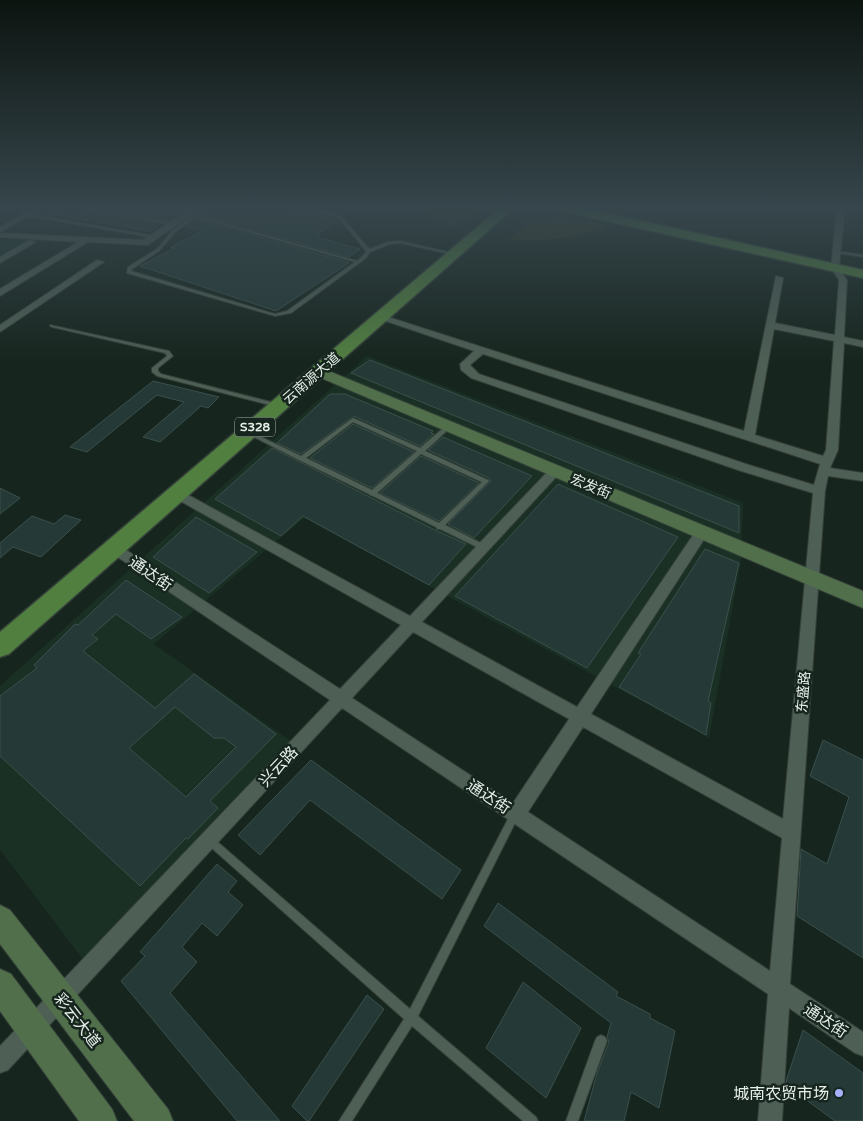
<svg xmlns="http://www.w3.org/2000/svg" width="863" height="1121" viewBox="0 0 863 1121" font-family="'Varela Round','Noto Sans SC',sans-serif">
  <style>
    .built { fill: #1a3025 }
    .green { fill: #32341d }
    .building { fill: #253936; stroke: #3b504c; fill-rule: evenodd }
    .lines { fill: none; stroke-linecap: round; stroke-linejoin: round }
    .lane-casing { stroke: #344039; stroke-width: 2 }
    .street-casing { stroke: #344039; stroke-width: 2 }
    .secondary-casing { stroke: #344039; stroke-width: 2 }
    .primary-casing { stroke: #344039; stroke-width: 3 }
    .lane { fill: #4e5f55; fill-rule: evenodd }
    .street { fill: #4e5f55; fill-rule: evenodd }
    .secondary { fill: #506f4a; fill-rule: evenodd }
    .primary { fill: #517f40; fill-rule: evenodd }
    .poi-dot { fill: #a5b1fc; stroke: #16251d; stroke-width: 2 }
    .labels { text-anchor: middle; stroke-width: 5; stroke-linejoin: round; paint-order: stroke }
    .shield { fill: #16251d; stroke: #a7b2ac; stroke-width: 1 }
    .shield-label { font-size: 12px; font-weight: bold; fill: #e5efe9 }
    .street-label { font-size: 14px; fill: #e5efe9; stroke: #16251d }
    .near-street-label { font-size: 16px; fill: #e5efe9; stroke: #16251d }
    .near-poi-label { font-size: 16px; fill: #e5efe9; stroke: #16251d; text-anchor: end }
  </style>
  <rect width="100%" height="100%" fill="#16251d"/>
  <!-- built -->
  <g class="built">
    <path d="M0 239 37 241 0 262Z"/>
    <path d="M367 356 743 503 741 561 709 738 304 518 154 644 299 747 91 970 0 850V686Z"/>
  </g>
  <!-- green -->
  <g class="green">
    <path d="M424 207H478L480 208 454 229 424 210Z"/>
    <path d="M563 215 611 226C574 239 548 242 509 240L529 219Z"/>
  </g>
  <!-- building -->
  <g class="building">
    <path d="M47 207H73L160 224 150 231 42 213Z"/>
    <path d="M98 207H161L157 210 180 213 169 221Z"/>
    <path d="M217 207H286L339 221 316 234 320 235 317 237 360 249 349 257 202 215Z"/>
    <path d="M196 219 343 261 349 263 276 311 140 266 174 248 171 247 203 231 187 226Z"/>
    <path d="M370 360 739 506V533L351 373Z"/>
    <path d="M153 381 219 397 208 408 201 406 160 442 143 437 184 402 157 395 87 452 70 447Z"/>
    <path d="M330 394H345L433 431 431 433 434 434 420 446 354 416 301 454 277 443Z"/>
    <path d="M353 424 414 452 372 488 310 458Z"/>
    <path d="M443 437 532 476 474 538 448 524 491 481 489 478 428 450Z"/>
    <path d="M272 448 437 531 466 544 429 585 303 516 281 536 215 499Z"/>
    <path d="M421 456 479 483 439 521 380 493Z"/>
    <path d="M558 484 678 537 587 668 455 596Z"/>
    <path d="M0 488 20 498 0 514Z"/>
    <path d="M65 515 81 520 41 557 13 547 0 558V543L32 516 54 524Z"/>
    <path d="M196 517 257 552 209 593 153 557Z"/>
    <path d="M705 549 739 563 708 701 711 703 706 735 619 687 641 654 638 653Z"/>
    <path d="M126 580 182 617 151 639 116 614 92 635 98 639 83 651 155 708 194 674 276 734 210 801 218 808 188 839 186 838 140 886 0 756V696L37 668 34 665 75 624 78 625ZM175 707 214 738H224L236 747 186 797 129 748Z"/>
    <path d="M823 740 863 760V958L797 916 801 849 827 864 849 797 810 776Z"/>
    <path d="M311 760 461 870 442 899 310 800 260 855 238 835Z"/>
    <path d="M217 864 237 881 228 892 243 905 217 936 202 923 182 947 197 962 170 993 280 1121H237L121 981 145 956 140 952Z"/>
    <path d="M498 903 618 992 616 996 650 1014V1018L675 1031 659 1108 631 1092 624 1121H584L597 1073 609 1042 607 1037 611 1023 484 926Z"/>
    <path d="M523 982 581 1028 546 1098 486 1048Z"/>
    <path d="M367 995 384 1009 309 1121H307L292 1106Z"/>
    <path d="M803 1030 863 1073V1121H835L786 1085 787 1078Z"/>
  </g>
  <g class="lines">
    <defs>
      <g id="lane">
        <path d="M75 207H86L176 224 174 225Z"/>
        <path d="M167 207H178L195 211 193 212Z"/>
        <path d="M205 207H210L198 216 357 261 363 256 366 251 339 218 303 207H310L341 216 369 249 388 242 400 241 457 254 455 255 400 243 390 244 370 252 366 258 291 313 275 316 127 273 128 267 157 249 174 229ZM196 217 355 262 287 311 275 314 131 271 132 269 159 251 176 231Z"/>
        <path d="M29 214 155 236 157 237 155 238 28 216 27 215Z"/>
        <path d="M836 251 863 255V257L837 253 835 252Z"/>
        <path d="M50 325 169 351 173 356 158 368V371L161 374 279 404 280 405 277 407 157 376 152 372V368L167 356 165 353 52 327 50 326Z"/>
        <path d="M353 418 420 448 447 425H451V427L425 451 488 480 489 481 445 525 485 545 486 547 485 549H481L440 529H437L436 527 373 496 370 495 369 494 299 460 246 433 247 432H251L301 456ZM353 422 417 451 372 490 306 458ZM421 454 482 482 439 523 377 493Z"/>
        <path d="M515 810 518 811 520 814 518 817 418 1016 536 1117 538 1121H523L412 1026 352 1121H339L404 1019 206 843 204 840 206 837 209 835 212 837 410 1009 512 811Z"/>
        <path d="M601 1035 605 1037 607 1041 578 1121H566L595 1041 597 1037Z"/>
      </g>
      <g id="street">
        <path d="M36 207H45L0 232V227Z"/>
        <path d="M193 207H202L148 245 88 242 0 296V289L78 242 0 237V233L143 240Z"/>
        <path d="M837 207H845L839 268 847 280 844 337 863 341V347L844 343 838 450 830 468 863 473V481L828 476 825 491 790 984 863 1032V1056L855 1053 789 1008 782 1121H758L768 994 342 708 8 1070 0 1073V1046L330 700 110 552 108 549 110 546H120L340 689 401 625 173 497 171 494 173 491H181L410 616 551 468H559L561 471 559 474 422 622 577 707 697 529H707L709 532 707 535 591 714 783 819 813 493 741 471 471 378 461 370 460 364 474 351 377 318 382 315 385 316 744 431 776 276 783 278 775 323 835 335 839 280 831 268ZM774 329 834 341 826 450 823 456 755 435ZM483 354 820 464 814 485 749 465 479 374 470 365ZM413 632 569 719 513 803 352 698ZM583 727 782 838 770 971 528 812Z"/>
        <path d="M29 240 36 242 0 263V257Z"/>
        <path d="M97 260 104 262 0 332V325Z"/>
      </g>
      <g id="secondary">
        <path d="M319 367 863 591V608L314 375 311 372 314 369Z"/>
        <path d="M0 905 10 910 168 1109 173 1121H134L0 944Z"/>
        <path d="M0 969 11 974 112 1109 117 1121H79L0 1011Z"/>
      </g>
      <g id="primary">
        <path d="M501 207H515L9 654 0 657V632Z"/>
        <path d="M555 207H579L863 270V278L561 211Z"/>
      </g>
    </defs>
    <!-- lane casing -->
    <use href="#lane" class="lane-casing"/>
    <!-- street casing -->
    <use href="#street" class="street-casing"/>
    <!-- secondary casing -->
    <use href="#secondary" class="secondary-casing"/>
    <!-- primary casing -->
    <use href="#primary" class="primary-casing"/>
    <!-- lane -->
    <use href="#lane" class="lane"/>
    <!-- street -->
    <use href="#street" class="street"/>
    <!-- secondary -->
    <use href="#secondary" class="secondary"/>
    <!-- primary -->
    <use href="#primary" class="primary"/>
  </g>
  <!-- sky -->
  <linearGradient id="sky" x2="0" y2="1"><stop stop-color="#0c1410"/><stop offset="0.57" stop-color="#36464c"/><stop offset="1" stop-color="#36464c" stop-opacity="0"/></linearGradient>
  <rect width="863" height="364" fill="url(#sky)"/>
  <!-- markers -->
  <circle class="poi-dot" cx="839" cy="1093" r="5"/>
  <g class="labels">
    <!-- shield labels -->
    <rect class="shield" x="235" y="417.5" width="40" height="19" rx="4"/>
    <g class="shield-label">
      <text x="255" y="431">S328</text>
    </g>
    <!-- street labels -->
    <g class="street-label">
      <text transform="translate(311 378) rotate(-41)" y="5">云南源大道</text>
      <text transform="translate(591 486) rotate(23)" y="5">宏发街</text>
      <text transform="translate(803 692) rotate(-85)" y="5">东盛路</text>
    </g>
    <!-- near-street labels -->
    <g class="near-street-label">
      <text transform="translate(151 573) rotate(34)" y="6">通达街</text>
      <text transform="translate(278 766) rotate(-47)" y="6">兴云路</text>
      <text transform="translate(489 796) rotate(33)" y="6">通达街</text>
      <text transform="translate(78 1020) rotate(52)" y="6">彩云大道</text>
      <text transform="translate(826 1020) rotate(33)" y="6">通达街</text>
    </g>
    <!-- near-poi labels -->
    <g class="near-poi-label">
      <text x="829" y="1099">城南农贸市场</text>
    </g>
  </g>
</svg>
